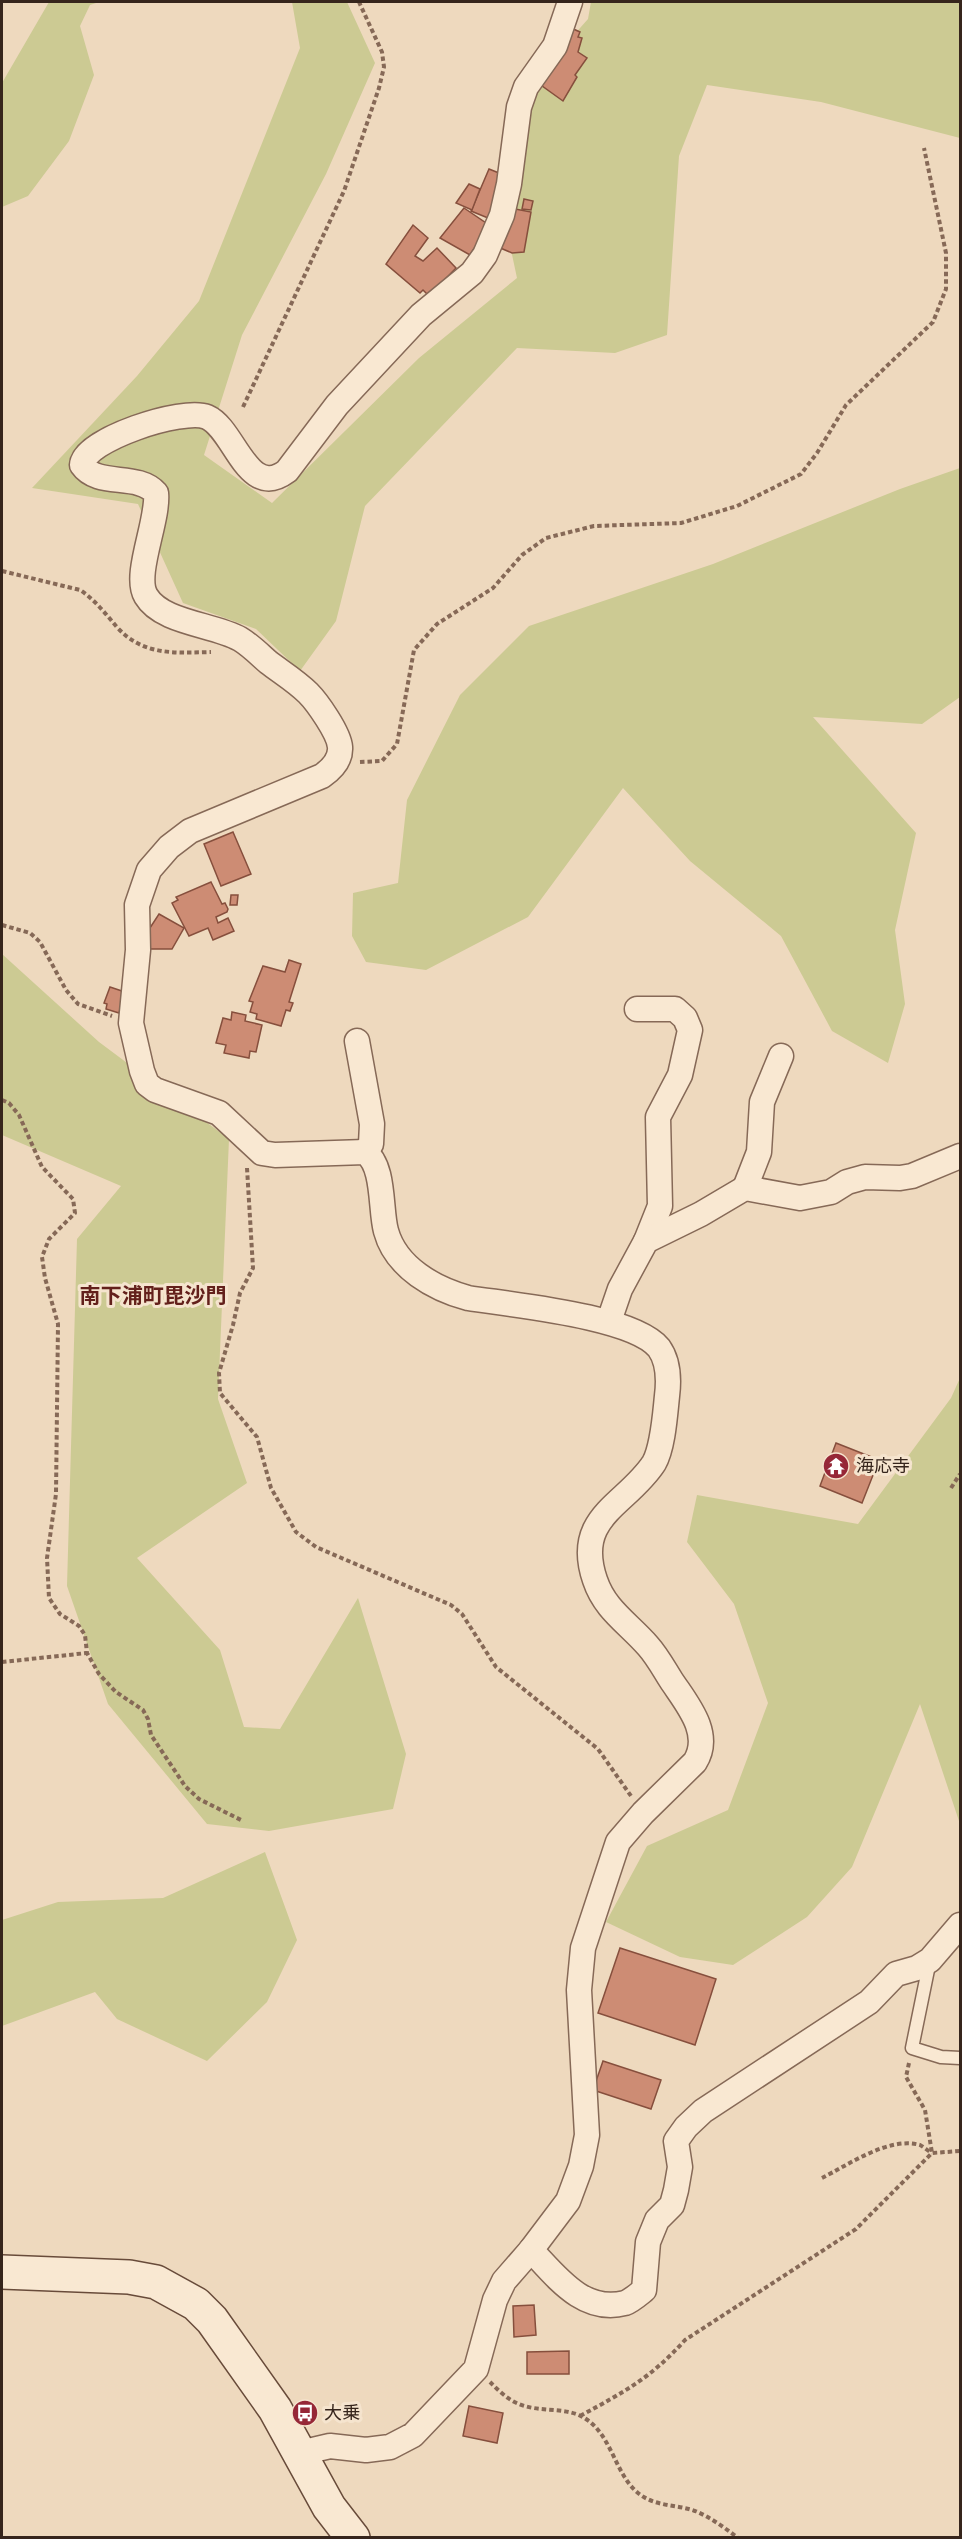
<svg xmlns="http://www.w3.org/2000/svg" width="962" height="2539" viewBox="0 0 962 2539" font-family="Bitter,'Noto Sans JP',serif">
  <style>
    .green { fill: #ccca93 }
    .building { fill: #cd8c74; stroke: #864f3d; stroke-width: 1.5 }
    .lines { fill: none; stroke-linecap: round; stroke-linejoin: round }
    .lane-casing { stroke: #866957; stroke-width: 15 }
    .street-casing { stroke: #866957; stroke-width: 27 }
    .secondary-casing { stroke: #684b3a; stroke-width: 36 }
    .path { stroke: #866957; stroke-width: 4; stroke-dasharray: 4.5 3; stroke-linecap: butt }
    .lane { stroke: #f9e8d2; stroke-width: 12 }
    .street { stroke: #f9e8d2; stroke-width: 24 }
    .secondary { stroke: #f9e8d2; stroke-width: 33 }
    .labels { text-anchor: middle; stroke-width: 6; stroke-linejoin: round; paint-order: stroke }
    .poi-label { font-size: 18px; fill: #36251c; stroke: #f5e4ce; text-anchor: start }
    .quarter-label { font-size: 21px; font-weight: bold; fill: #63201b; stroke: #f5e4ce }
  </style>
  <rect width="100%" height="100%" fill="#eed9be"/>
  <!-- green -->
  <g class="green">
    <path d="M49 2H99L90 5 80 26 94 75 69 141 28 196 2 207V83Z"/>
    <path d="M292 2H347L375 63 326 174 242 335 204 455 272 503 419 358 517 278 501 203 510 107 588 19 591 2H960V138L821 102 707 85 679 156 667 335 615 353 517 348 365 506 336 621 300 671 256 629 183 603 138 504 32 488 137 376 199 301 300 48Z"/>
    <path d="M960 468V697L922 724 813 717 916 833 895 930 905 1004 888 1063 832 1031 781 936 690 861 623 788 528 917 426 970 366 962 352 936 353 893 398 883 407 800 460 695 529 626 713 564 900 489Z"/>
    <path d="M2 954 99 1042 229 1139 218 1399 247 1483 137 1558 220 1650 244 1727 280 1729 358 1598 406 1754 393 1809 269 1831 207 1824 108 1704 67 1586 77 1239 121 1186 2 1135Z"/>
    <path d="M960 1378V1824L920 1704 852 1867 807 1917 733 1965 680 1957 606 1922 647 1846 728 1810 768 1703 734 1604 687 1542 697 1495 858 1524 951 1398Z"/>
    <path d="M265 1852 297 1940 267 2002 207 2061 117 2019 95 1992 2 2026V1920L58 1902 163 1898Z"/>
  </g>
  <!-- building -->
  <g class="building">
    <path d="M569 27 580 32 578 37 582 38 578 52 587 58 575 75 577 77 563 101 538 83Z"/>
    <path d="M489 169 499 173 492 208 488 218 471 211Z"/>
    <path d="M469 184 480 189 472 210 456 203Z"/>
    <path d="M524 199 533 201 531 210 522 209Z"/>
    <path d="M464 208 489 225 470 255 440 238Z"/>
    <path d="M510 208 531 212 524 252 512 253 498 247Z"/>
    <path d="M413 225 428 238 415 256 423 261 437 248 456 268 429 296 423 290 420 293 386 264Z"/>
    <path d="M233 832 251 874 221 886 204 844Z"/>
    <path d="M211 882 222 904 225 903 228 909 227 912 216 917 218 923 228 918 234 931 213 940 208 928 189 936 172 903 178 900 176 897Z"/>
    <path d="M231 895H238L237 905H230Z"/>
    <path d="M159 914 184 928 172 949H145L146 934Z"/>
    <path d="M289 960 301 964 289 1002 293 1003 290 1011 286 1010 281 1026 256 1019 257 1014 250 1012 253 1002 249 1001 263 966 285 972Z"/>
    <path d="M110 987 125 992 119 1013 106 1009 107 1004 104 1003Z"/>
    <path d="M232 1012 246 1015 245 1021 262 1025 256 1052 250 1051 249 1058 224 1053 226 1045 216 1043 223 1018 231 1020Z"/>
    <path d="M836 1443 879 1460 862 1503 820 1486Z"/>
    <path d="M620 1948 716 1979 695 2045 598 2013Z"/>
    <path d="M603 2061 661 2080 651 2109 593 2090Z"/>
    <path d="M534 2305 536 2335 514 2337 513 2306Z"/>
    <path d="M569 2351V2374H527V2352Z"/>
    <path d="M469 2406 503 2413 497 2443 463 2436Z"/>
  </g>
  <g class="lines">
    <defs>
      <path id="lane" d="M930 1960 912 2048 941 2057 960 2058"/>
      <g id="street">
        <path d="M637 1009H675L685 1018 690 1030 680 1075 658 1117 660 1206 646 1241"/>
        <path d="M357 1041 372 1124 371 1144 365 1152"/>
        <path d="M745 1188 759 1152 762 1102 781 1056"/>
        <path d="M609 1321 620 1289 646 1241 701 1214 745 1188 800 1198 831 1192 847 1182 865 1177 900 1178 912 1176 960 1156"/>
        <path d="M531 2250C556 2276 583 2314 625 2303 631 2301 639 2294 644 2290L648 2242 657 2220 672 2205 676 2190 680 2167 676 2141 686 2127 703 2111 869 2002 896 1974 917 1968 930 1960 960 1925"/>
        <path d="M300 2453 330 2446 366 2450 390 2447 413 2435 476 2369 495 2300 504 2281 531 2250 568 2201 581 2166 587 2135 579 1990 583 1948 618 1842 643 1813 695 1762C713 1733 686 1703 671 1680 664 1669 657 1656 648 1646 628 1623 605 1610 595 1580 573 1516 627 1505 654 1463 663 1447 665 1415 667 1396 669 1380 669 1362 659 1348 633 1316 512 1305 468 1298 435 1289 396 1268 386 1231 380 1210 385 1166 365 1152L275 1155 262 1153 219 1113 155 1090 147 1084 142 1071 131 1023 138 950 137 905 149 870 169 847 190 831 322 776C332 769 341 760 340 747 339 733 317 702 308 693 296 681 281 672 268 662 259 654 250 645 240 639 213 624 162 623 146 596 133 575 159 520 156 493 137 472 98 488 82 465 83 440 183 407 207 417 235 429 247 501 287 471L337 405 421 315 472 273 485 255 502 215 509 184 519 107 526 87 555 46 570 2"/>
      </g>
      <path id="secondary" d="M2 2272 129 2277 156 2282 196 2304 212 2320 275 2409 329 2507 353 2538"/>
    </defs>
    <!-- lane casing -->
    <use href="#lane" class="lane-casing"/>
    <!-- street casing -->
    <use href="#street" class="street-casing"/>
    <!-- secondary casing -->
    <use href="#secondary" class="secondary-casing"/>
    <!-- path -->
    <g class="path">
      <path d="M243 407 344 191 379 88 384 67 382 52 359 2"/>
      <path d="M2 571 80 590C94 599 105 613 116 626 142 656 175 653 211 652"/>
      <path d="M360 762 382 761 397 744 414 650 437 624 493 588 522 555 546 538 594 526 681 523 737 506 801 474 817 453 846 405 933 322 946 289V253L924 148"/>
      <path d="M2 925 30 933 40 942 66 990 78 1004 112 1016"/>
      <path d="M2 1100 9 1103 19 1115 42 1167 73 1199 75 1213 49 1239 42 1257 45 1278 58 1324 56 1494 47 1558 49 1598 60 1614 79 1626 85 1635 87 1653 99 1674 116 1692 143 1710 148 1719 151 1735 185 1786 199 1799 243 1821"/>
      <path d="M247 1168 253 1268 240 1293 233 1325 219 1373 220 1393 257 1437 271 1488 296 1532 316 1547 451 1605 462 1614 496 1667 598 1749 631 1796"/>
      <path d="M951 1488 960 1474"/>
      <path d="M2 1662 87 1653"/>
      <path d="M909 2063 906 2077 925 2110 932 2153"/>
      <path d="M822 2178C848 2165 889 2136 920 2145 924 2147 928 2151 932 2153"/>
      <path d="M490 2382C498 2390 508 2400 519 2404 540 2413 567 2406 586 2419 612 2436 615 2474 638 2493 655 2507 676 2504 695 2511 710 2517 725 2528 738 2538"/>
      <path d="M580 2416C624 2392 651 2378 685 2340L856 2229 932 2153 960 2151"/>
    </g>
    <!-- lane -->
    <use href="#lane" class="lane"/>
    <!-- street -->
    <use href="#street" class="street"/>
    <!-- secondary -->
    <use href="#secondary" class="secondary"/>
  </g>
  <!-- icons -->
  <defs>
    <symbol id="temple-disc" viewBox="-11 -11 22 22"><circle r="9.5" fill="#962737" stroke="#f5e4ce"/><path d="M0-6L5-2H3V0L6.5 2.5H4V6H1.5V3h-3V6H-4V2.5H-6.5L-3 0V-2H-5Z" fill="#fff"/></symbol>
    <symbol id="bus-disc" viewBox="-11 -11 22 22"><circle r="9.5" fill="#962737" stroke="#f5e4ce"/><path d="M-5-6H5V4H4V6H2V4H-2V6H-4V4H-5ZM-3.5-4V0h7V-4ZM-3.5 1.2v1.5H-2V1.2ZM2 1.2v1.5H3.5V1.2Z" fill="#fff"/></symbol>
  </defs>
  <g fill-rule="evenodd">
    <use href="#temple-disc" x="821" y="1451" width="30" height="30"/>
    <use href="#bus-disc" x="290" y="2398" width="30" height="30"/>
  </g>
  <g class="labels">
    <!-- poi labels -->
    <g class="poi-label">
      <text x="856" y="1472">海応寺</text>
      <text x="324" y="2419">大乗</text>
    </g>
    <!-- quarter labels -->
    <g class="quarter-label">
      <text x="153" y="1303">南下浦町毘沙門</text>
    </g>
  </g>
  <!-- border -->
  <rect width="962" height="2539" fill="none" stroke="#36251c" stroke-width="6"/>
</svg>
